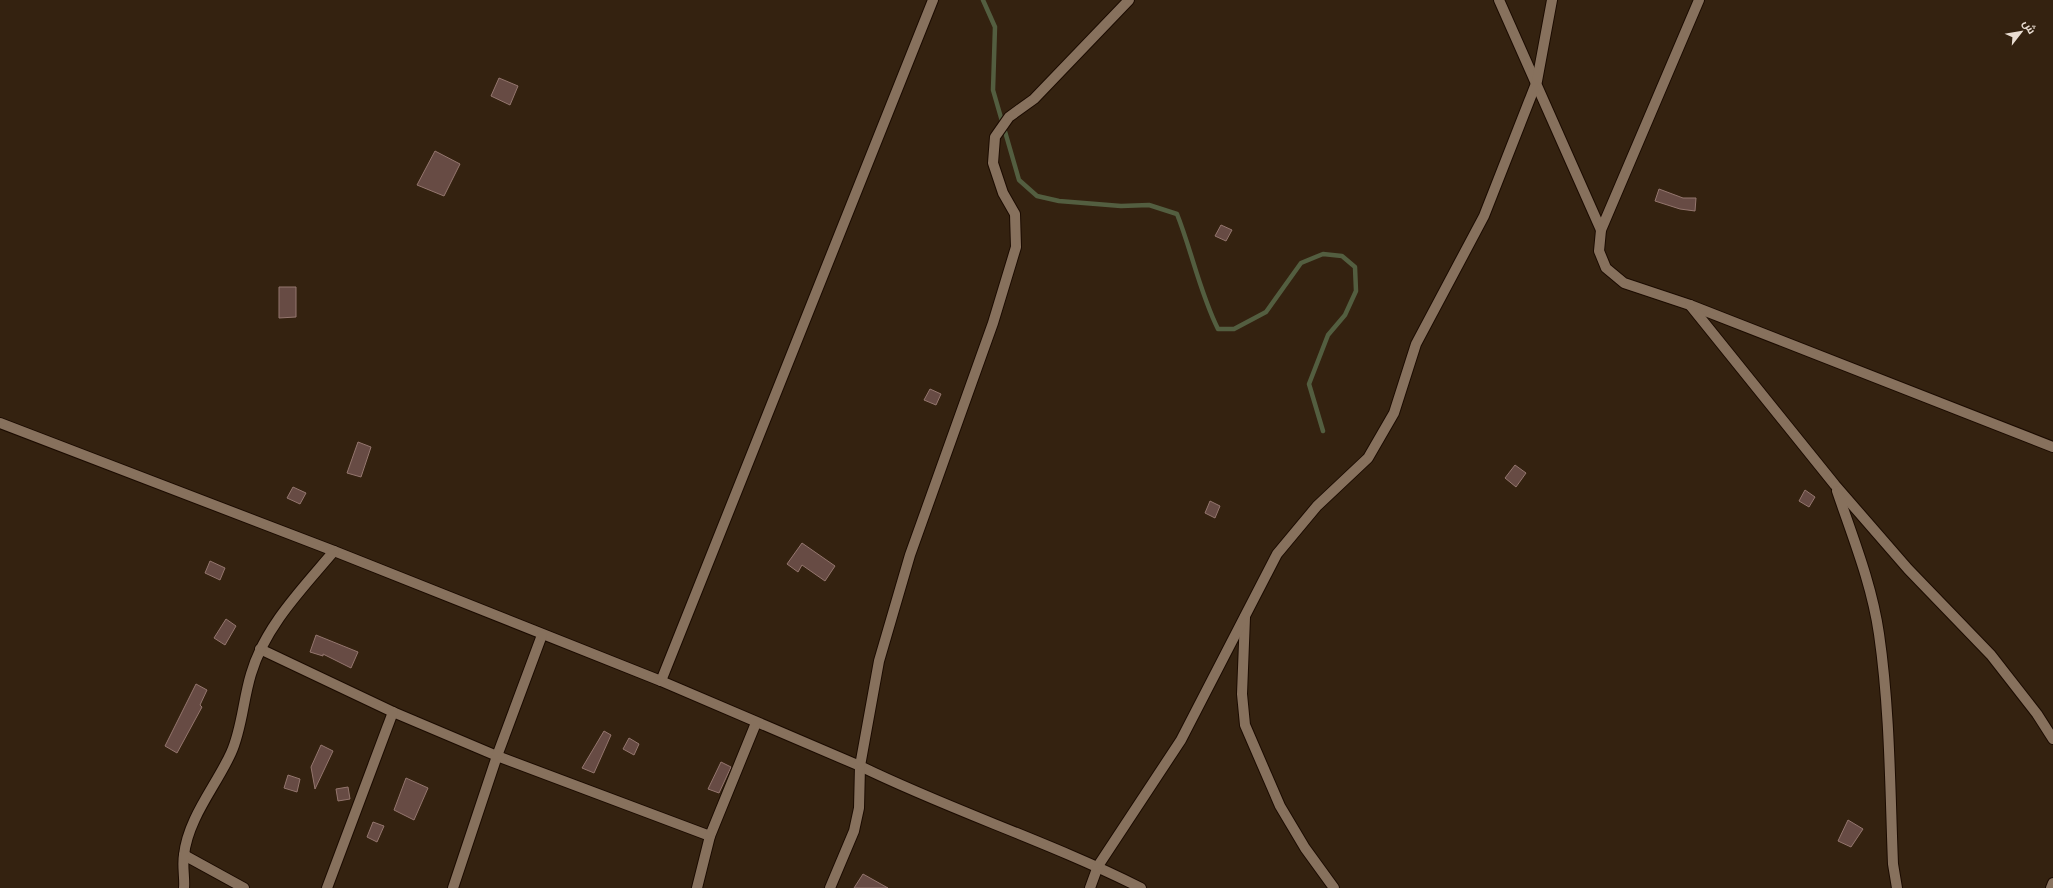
<svg xmlns="http://www.w3.org/2000/svg" width="2053" height="888" viewBox="0 0 2053 888" font-family="'Playfair Display',Cairo,serif">
  <style>
    .lines { fill: none; stroke-linecap: round; stroke-linejoin: round }
    .stream { stroke: #535e40; stroke-width: 4.5 }
    .building { fill: #674b44; stroke: #94766e }
    .street-casing { stroke: #1b0b00; stroke-width: 12 }
    .street { stroke: #87715d; stroke-width: 10 }
  </style>
  <rect width="100%" height="100%" fill="#342210"/>
  <g class="lines">
    <!-- stream -->
    <path class="stream" d="M983 0 995 27 993 90 1019 180 1037 196 1059 201 1121 206 1149 205 1177 214C1192 252 1200 293 1218 329H1234L1266 312 1301 263 1323 254 1342 256 1355 267 1356 291 1345 315 1328 335 1309 384 1323 431"/>
  </g>
  <!-- building -->
  <g class="building">
    <path d="M499 78 518 86 510 105 491 96Z"/>
    <path d="M435 151 460 164 444 196 417 185Z"/>
    <path d="M1659 189 1683 198H1696L1695 211 1680 209 1655 201Z"/>
    <path d="M1221 225 1232 230 1226 241 1215 236Z"/>
    <path d="M279 287H296V317L279 318Z"/>
    <path d="M930 389 941 394 936 405 924 400Z"/>
    <path d="M358 442 371 447 361 477 347 473Z"/>
    <path d="M1515 465 1526 473 1516 487 1505 478Z"/>
    <path d="M293 487 306 493 300 504 287 498Z"/>
    <path d="M1805 490 1815 497 1809 507 1799 501Z"/>
    <path d="M1210 501 1220 506 1215 518 1205 513Z"/>
    <path d="M802 543 835 566 825 581 802 565 798 572 787 564Z"/>
    <path d="M210 561 225 568 220 580 205 573Z"/>
    <path d="M226 619 236 626 225 645 214 638Z"/>
    <path d="M316 635 358 652 351 668 323 654V656L310 652Z"/>
    <path d="M196 684 207 690 200 705 202 707 177 753 165 746Z"/>
    <path d="M604 731 611 735 594 773 582 768Z"/>
    <path d="M629 738 639 744 634 755 623 749Z"/>
    <path d="M321 745 333 751 315 789 311 767Z"/>
    <path d="M721 762 731 767 719 793 708 789Z"/>
    <path d="M288 775 300 779 297 792 284 788Z"/>
    <path d="M406 778 428 788 414 820 394 810Z"/>
    <path d="M348 787 350 799 338 801 336 789Z"/>
    <path d="M1848 820 1863 829 1851 847 1838 841Z"/>
    <path d="M373 822 384 826 377 842 367 837Z"/>
    <path d="M863 874 888 888H854Z"/>
  </g>
  <g class="lines">
    <defs>
      <g id="street">
        <path d="M1129 0 1034 99 1009 117 995 137 993 163 1003 193 1015 214 1016 247 993 323 910 555 879 661 860 766C952 811 1050 842 1141 888"/>
        <path d="M1499 0 1601 230"/>
        <path d="M1699 0 1601 230 1599 251 1606 268 1624 283 1690 305 2053 447"/>
        <path d="M1690 305 1835 485 1908 569 1991 655 2037 714 2053 739"/>
        <path d="M0 423 334 551 661 681 860 766 859 808 854 831 830 888"/>
        <path d="M1837 491C1853 538 1872 585 1879 634 1890 710 1890 788 1893 864L1897 888"/>
        <path d="M1245 617 1242 694 1245 725 1280 806 1305 848 1334 888"/>
        <path d="M260 649 393 712 497 756 710 836"/>
        <path d="M661 681 933 0"/>
        <path d="M184 855 244 888"/>
        <path d="M184 888C185 877 182 866 184 855 188 818 216 786 231 753 242 729 243 700 251 674 265 626 303 588 334 551"/>
        <path d="M327 888 393 712"/>
        <path d="M453 888 497 756 542 635"/>
        <path d="M697 888 710 836 756 723"/>
        <path d="M1090 888 1098 866 1181 740 1277 554 1317 506 1368 458 1394 413 1416 344 1484 216 1537 81 1552 0"/>
        <path d="M2051 888 2053 883"/>
      </g>
    </defs>
    <!-- street casing -->
    <use href="#street" class="street-casing"/>
    <!-- street -->
    <use href="#street" class="street"/>
  </g>
  <!-- north arrow -->
  <g transform="translate(2021 32) rotate(59)" stroke="#342210" stroke-width="3" paint-order="stroke">
  <path d="M0-3L7 15L0 10L-7 15Z" fill="#eaded3"/>
  <text y="-6" font-size="11" font-weight="bold" text-anchor="middle" fill="#eaded3">ش</text>
  </g>
</svg>
